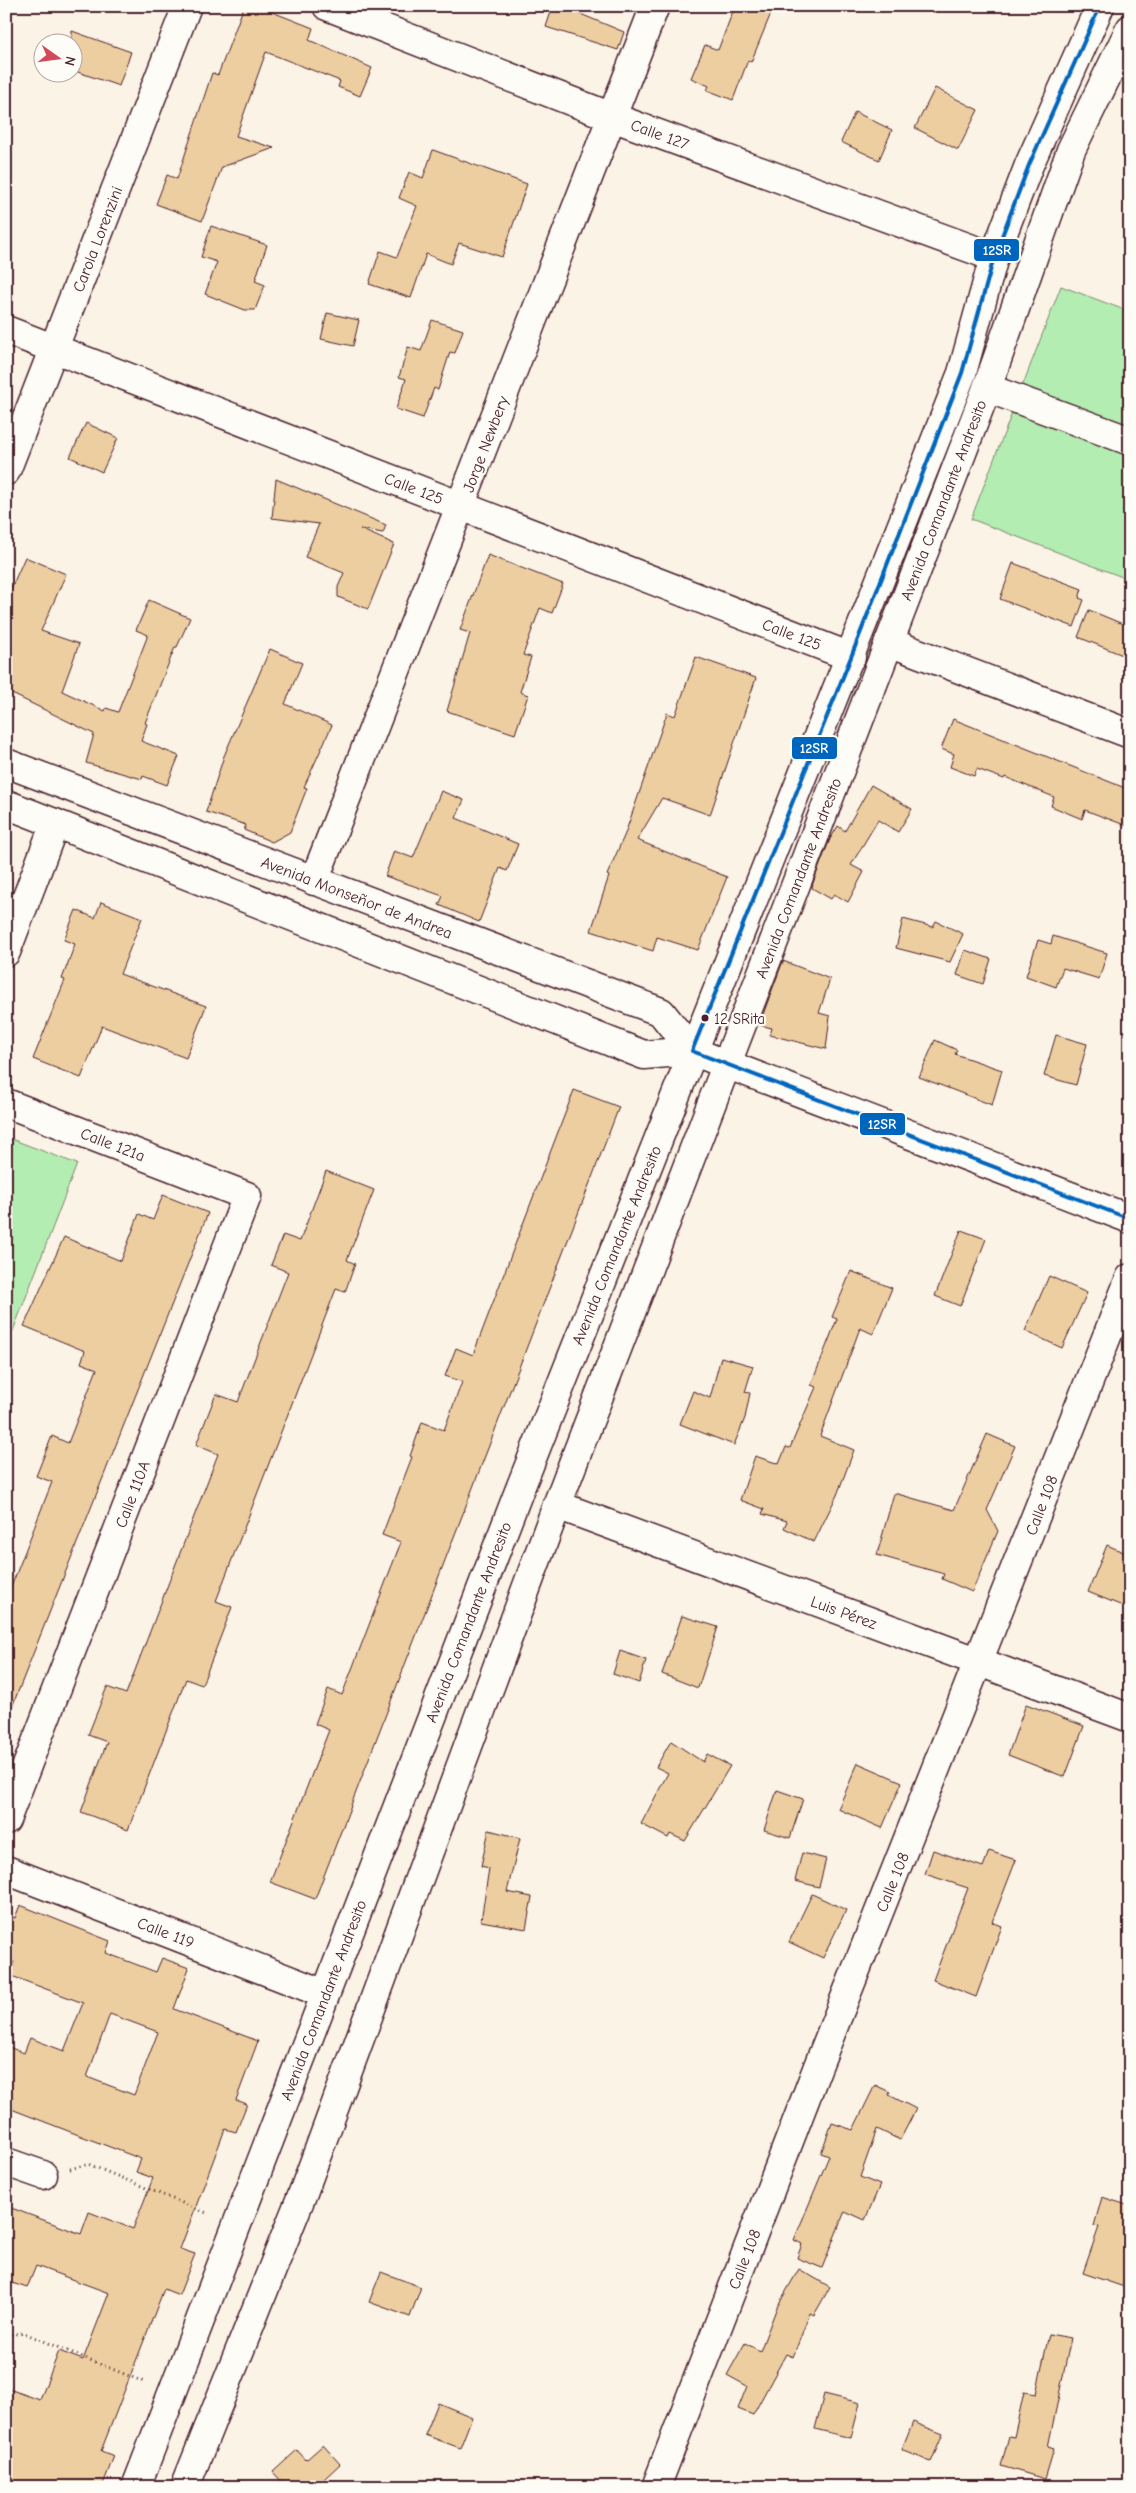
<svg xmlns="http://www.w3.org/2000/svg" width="1136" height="2493" viewBox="0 0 1136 2493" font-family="'Comic Neue',sans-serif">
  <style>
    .green { fill: #b3edb1; stroke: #7e866e }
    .building { fill: #edcea0; stroke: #4a1f2b; fill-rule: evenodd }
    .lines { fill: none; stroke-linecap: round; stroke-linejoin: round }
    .street-casing { stroke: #4a1f2b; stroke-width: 31 }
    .secondary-casing { stroke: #4a1f2b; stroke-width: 31 }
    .path { stroke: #4a1f2b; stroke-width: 3; stroke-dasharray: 1 4; stroke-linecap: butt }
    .street { stroke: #fdfcf7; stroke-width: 28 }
    .secondary { stroke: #fdfcf7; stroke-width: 28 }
    .bus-1-casing { stroke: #fdfcf7; stroke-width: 8 }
    .bus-1 { stroke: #0065bd; stroke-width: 4 }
    .bus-dot { fill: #4a1f2b; stroke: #fdfcf7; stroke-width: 2 }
    .labels { text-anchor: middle; stroke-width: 4.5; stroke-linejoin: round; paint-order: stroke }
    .bus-label { font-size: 15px; fill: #4a1f2b; stroke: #fdfcf7; text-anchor: start }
    .street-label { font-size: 16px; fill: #4a1f2b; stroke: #fdfcf7 }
    .line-badge { stroke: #fdfcf7; stroke-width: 2 }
    .badge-label { font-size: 14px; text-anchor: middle; font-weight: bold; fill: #fff }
  </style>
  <rect width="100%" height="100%" fill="#faf3e6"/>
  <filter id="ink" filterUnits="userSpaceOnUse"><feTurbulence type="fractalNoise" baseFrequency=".02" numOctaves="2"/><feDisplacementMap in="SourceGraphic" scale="10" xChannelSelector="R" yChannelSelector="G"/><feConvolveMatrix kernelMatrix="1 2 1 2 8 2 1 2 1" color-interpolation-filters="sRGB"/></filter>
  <g filter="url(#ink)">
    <!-- green -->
    <g class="green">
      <path d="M1061 286 1130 312V580L971 519Z"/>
      <path d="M6 1137 77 1164 6 1349Z"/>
    </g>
    <!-- building -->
    <g class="building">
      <path d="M244 6H257L313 28 309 40 372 68 360 96 338 87 340 81 266 52 236 136 274 148 222 167 202 221 156 204 167 175 177 179 212 73 218 75Z"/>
      <path d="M553 6H561L624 32 618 50 546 27Z"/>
      <path d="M735 6H774L751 62 748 60 733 100 707 90 709 86 691 78 705 45 718 50Z"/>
      <path d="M72 31 131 52 119 86 72 70Z"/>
      <path d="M935 88 978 110 958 150 915 128Z"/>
      <path d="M855 112 892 130 879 160 841 142Z"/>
      <path d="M433 150 527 184 502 257 459 243 451 264 426 254 411 298 369 284 380 251 397 257 417 206 399 198 409 172 423 178Z"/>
      <path d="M211 226 267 245 255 281 265 285 255 310H245L205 294 217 262 201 257Z"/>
      <path d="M327 313 359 320 353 346 321 339Z"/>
      <path d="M432 320 463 330 455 353 450 352 438 390 434 388 423 418 396 409 406 379 399 377 408 347 421 351Z"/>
      <path d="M86 423 118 438 102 472 70 457Z"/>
      <path d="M276 479 386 525 383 533 360 529 394 544 368 609 338 597V587L344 573 305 557 319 524 272 518Z"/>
      <path d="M488 555 563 584 552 613 540 608 523 655 531 657 520 692 528 695 515 734 447 711 470 633 460 630Z"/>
      <path d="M25 557 66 574 41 631 79 644 62 691 105 711 106 708 118 712 148 635 136 630 149 600 190 618 177 647H175L145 723 147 724 141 741 179 756 167 785 143 776 142 779 86 763 94 734 6 691V600Z"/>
      <path d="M1013 563 1082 589 1079 598 1084 600 1074 627 1000 599Z"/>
      <path d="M1089 610 1130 627V658L1078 637Z"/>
      <path d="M270 649 302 663 285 704 332 725 304 787 307 788 290 832 272 842 244 830 246 825 206 812 224 756Z"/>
      <path d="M696 657 756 678 710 815 662 798 637 840 727 877 698 950 657 937 653 951 591 931 609 876 607 875 625 834 667 713 675 716Z"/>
      <path d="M953 719 1130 790V827L1085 810 1082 819 1051 806 1054 797 1005 777 1004 779 977 769 974 776 950 767 954 754 941 749Z"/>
      <path d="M871 785 912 809 898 832 878 820 851 865 864 872 848 902 834 894 831 899 812 888 813 883 830 839 838 826 845 831Z"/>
      <path d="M441 791 464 800 456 818 518 844 507 871 500 868 479 922 439 905 443 896 385 876 394 851 413 858Z"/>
      <path d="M101 902 142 918 120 974 206 1006 186 1058 102 1026 81 1078 33 1059 65 980 62 979 75 944 64 940 76 910 95 918Z"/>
      <path d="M903 919 933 927 936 921 963 934 950 962 896 948Z"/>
      <path d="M1053 936 1107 953 1099 979 1063 968 1056 987 1026 976 1038 940 1051 944Z"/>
      <path d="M965 950 991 959 983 984 957 975Z"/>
      <path d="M783 961 830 979 819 1013 830 1016 826 1049 770 1035 772 1028 759 1025Z"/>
      <path d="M1056 1035 1087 1044 1076 1085 1044 1076Z"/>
      <path d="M935 1040 957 1050 955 1054 1002 1070 992 1105 919 1077Z"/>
      <path d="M574 1090 619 1107 315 1899 270 1882 329 1730 315 1724 328 1689 342 1695 401 1542 382 1535 412 1457 410 1456 422 1422 444 1430 462 1382 445 1376 456 1348 473 1355Z"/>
      <path d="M326 1171 374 1190 347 1260 355 1264 345 1292 336 1289 216 1601 232 1607 202 1685 186 1679 128 1830 81 1812 107 1742 88 1735 107 1687 126 1694 218 1454 196 1445 216 1394 238 1402 288 1272 271 1265 283 1235 300 1241Z"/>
      <path d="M163 1195 208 1213 6 1722V1600L52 1482 36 1476 52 1436 68 1443 97 1369 81 1363 85 1351 24 1326 64 1237 121 1261 139 1214 153 1220Z"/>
      <path d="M961 1230 986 1239 960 1306 935 1296Z"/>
      <path d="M851 1271 892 1288 873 1334 860 1328 820 1436 854 1450 837 1495 814 1542 784 1528 787 1521 762 1514 764 1509 740 1500 755 1456 779 1464 786 1447 790 1448 816 1387 811 1385 837 1319 832 1317Z"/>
      <path d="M1049 1276 1087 1293 1062 1348 1025 1331Z"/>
      <path d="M721 1357 753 1366 745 1392 750 1393 745 1418 734 1445 680 1424 693 1391 710 1398Z"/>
      <path d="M987 1434 1015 1446 987 1510 998 1531 972 1592 942 1579 944 1574 877 1555 894 1493 954 1510Z"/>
      <path d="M1107 1545 1130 1555V1609L1088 1592Z"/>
      <path d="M682 1616 718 1627 698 1688 662 1674Z"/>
      <path d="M620 1651 646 1660 639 1683 613 1674Z"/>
      <path d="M1026 1704 1084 1726 1065 1777 1008 1755Z"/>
      <path d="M671 1741 703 1762 707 1754 730 1766 685 1841 670 1834 668 1838 641 1824 668 1773 656 1767Z"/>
      <path d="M858 1763 902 1782 882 1828 838 1809Z"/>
      <path d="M777 1790 803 1799 790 1838 764 1830Z"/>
      <path d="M489 1830 520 1838 507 1892 532 1897 526 1929 481 1921 489 1868 481 1866Z"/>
      <path d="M933 1850 983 1867 989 1851 1016 1860 992 1922 1002 1926 976 1997 933 1980 968 1888 925 1874Z"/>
      <path d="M802 1853 826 1859 819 1887 795 1881Z"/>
      <path d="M812 1894 846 1910 823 1958 789 1942Z"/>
      <path d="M20 1905 110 1941 106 1953 156 1972 162 1958 189 1968 174 2009 258 2041 236 2100 247 2104 236 2132 225 2129 180 2249 195 2254 179 2295 164 2289 101 2451 114 2456 102 2487H6V2388L40 2400 59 2351 83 2360 109 2293 36 2266 27 2288 6 2281V2206L81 2234 89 2212 133 2229 153 2178 136 2172 141 2159 6 2107V2046L24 2053 30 2038 64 2051 83 2003 9 1975 14 1962 6 1959V1915L15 1918ZM110 2014 158 2032 134 2095 87 2077Z"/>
      <path d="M875 2085 890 2092 889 2095 916 2109 900 2140 877 2129 860 2177 880 2185 865 2220 845 2211 822 2268 797 2258 802 2244 794 2240 829 2156 821 2153 832 2123 853 2130Z"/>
      <path d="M1102 2197 1130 2206V2289L1083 2273 1099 2227 1094 2226Z"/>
      <path d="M799 2269 830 2287 814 2315 810 2313 793 2357 786 2354 753 2415 738 2409 747 2386 727 2375 745 2343 760 2351 777 2307Z"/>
      <path d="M381 2272 421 2287 410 2317 369 2302Z"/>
      <path d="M1049 2334 1071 2338 1048 2447 1054 2449 1045 2479 1001 2466 1009 2436 1014 2437 1024 2392 1036 2394Z"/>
      <path d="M824 2394 860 2403 851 2438 815 2429Z"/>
      <path d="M438 2403 472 2417 460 2448 425 2435Z"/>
      <path d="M913 2422 943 2434 931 2462 902 2450Z"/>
      <path d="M323 2445 340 2464 324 2479 331 2487H277L282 2482 273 2472 297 2450 306 2460Z"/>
    </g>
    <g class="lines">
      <defs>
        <g id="street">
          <path d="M327 6 612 117 994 257"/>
          <path d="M6 330 851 657"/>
          <path d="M987 388 1130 441"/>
          <path d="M6 471 187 6"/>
          <path d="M889 642 1130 734"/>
          <path d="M314 881 655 6"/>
          <path d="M6 952 55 823"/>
          <path d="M6 1103 247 1196 6 1820"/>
          <path d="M557 1505 1130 1718"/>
          <path d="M6 1870 325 1994"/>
          <path d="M6 2162 43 2175"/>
          <path d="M656 2487 818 2066 1130 1278"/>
        </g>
        <g id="secondary">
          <path d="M6 763 661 1012 692 1051"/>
          <path d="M6 804 644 1055 692 1051 1130 1219"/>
          <path d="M136 2487 519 1491 962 373 994 257 1029 165 1100 6"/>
          <path d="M185 2487 304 2190 557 1505 987 388 1071 150 1130 29"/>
        </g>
      </defs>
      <!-- street casing -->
      <use href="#street" class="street-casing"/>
      <!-- secondary casing -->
      <use href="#secondary" class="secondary-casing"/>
      <!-- path -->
      <g class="path">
        <path d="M70 2169 88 2164 209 2214"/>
        <path d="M6 2335 24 2333 144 2382"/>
      </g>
      <!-- street -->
      <use href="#street" class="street"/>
      <!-- secondary -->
      <use href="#secondary" class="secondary"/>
      <defs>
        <path id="bus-1" d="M1100 6 1029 165 994 257 962 373 851 657 692 1051 1130 1219"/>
      </defs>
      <!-- bus-1 casing -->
      <use href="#bus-1" class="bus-1-casing"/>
      <!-- bus-1 -->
      <use href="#bus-1" class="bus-1"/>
    </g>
  </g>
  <!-- markers -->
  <circle class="bus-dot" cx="705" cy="1018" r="4.5"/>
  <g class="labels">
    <!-- bus labels -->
    <g class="bus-label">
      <text x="714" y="1024">12 SRita</text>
    </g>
    <!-- street labels -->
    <g class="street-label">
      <text transform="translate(660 134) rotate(20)" y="6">Calle 127</text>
      <text transform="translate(97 239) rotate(-69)" y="6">Carola Lorenzini</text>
      <text transform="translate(485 444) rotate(-69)" y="6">Jorge Newbery</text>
      <text transform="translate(414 488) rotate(21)" y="6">Calle 125</text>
      <text transform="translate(943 500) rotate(-69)" y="6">Avenida Comandante Andresito</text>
      <text transform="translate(792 634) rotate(21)" y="6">Calle 125</text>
      <text transform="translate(798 878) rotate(-69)" y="6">Avenida Comandante Andresito</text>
      <text transform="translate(357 897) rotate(21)" y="6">Avenida Monseñor de Andrea</text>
      <text transform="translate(113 1144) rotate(21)" y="6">Calle 121a</text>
      <text transform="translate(616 1245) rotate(-68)" y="6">Avenida Comandante Andresito</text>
      <text transform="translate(132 1494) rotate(-69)" y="6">Calle 110A</text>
      <text transform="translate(1041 1505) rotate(-69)" y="6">Calle 108</text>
      <text transform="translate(844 1612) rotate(20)" y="6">Luis Pérez</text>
      <text transform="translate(468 1622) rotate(-69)" y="6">Avenida Comandante Andresito</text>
      <text transform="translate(892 1882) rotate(-68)" y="6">Calle 108</text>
      <text transform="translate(166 1932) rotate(21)" y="6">Calle 119</text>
      <text transform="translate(323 2000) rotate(-69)" y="6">Avenida Comandante Andresito</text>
      <text transform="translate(744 2259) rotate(-69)" y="6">Calle 108</text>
    </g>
  </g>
  <g class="line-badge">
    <rect x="973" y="238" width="47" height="24" rx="5" fill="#0065bd"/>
    <rect x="791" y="736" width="47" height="24" rx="5" fill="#0065bd"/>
    <rect x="859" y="1112" width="47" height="24" rx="5" fill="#0065bd"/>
  </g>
  <g class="badge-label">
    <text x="997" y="255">12SR</text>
    <text x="814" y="753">12SR</text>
    <text x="882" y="1129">12SR</text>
  </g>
  <!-- margin -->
  <rect width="1136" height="2493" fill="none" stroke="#fdfcf7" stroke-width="25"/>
  <rect x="12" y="12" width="1111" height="2468" fill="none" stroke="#4a1f2b" stroke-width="2" filter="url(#ink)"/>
  <!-- north arrow -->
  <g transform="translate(58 58) rotate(104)"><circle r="24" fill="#fdfcf7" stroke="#b5a4a5"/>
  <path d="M0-4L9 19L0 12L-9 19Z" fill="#d1495b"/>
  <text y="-8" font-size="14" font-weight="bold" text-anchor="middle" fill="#4a1f2b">N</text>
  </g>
</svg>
